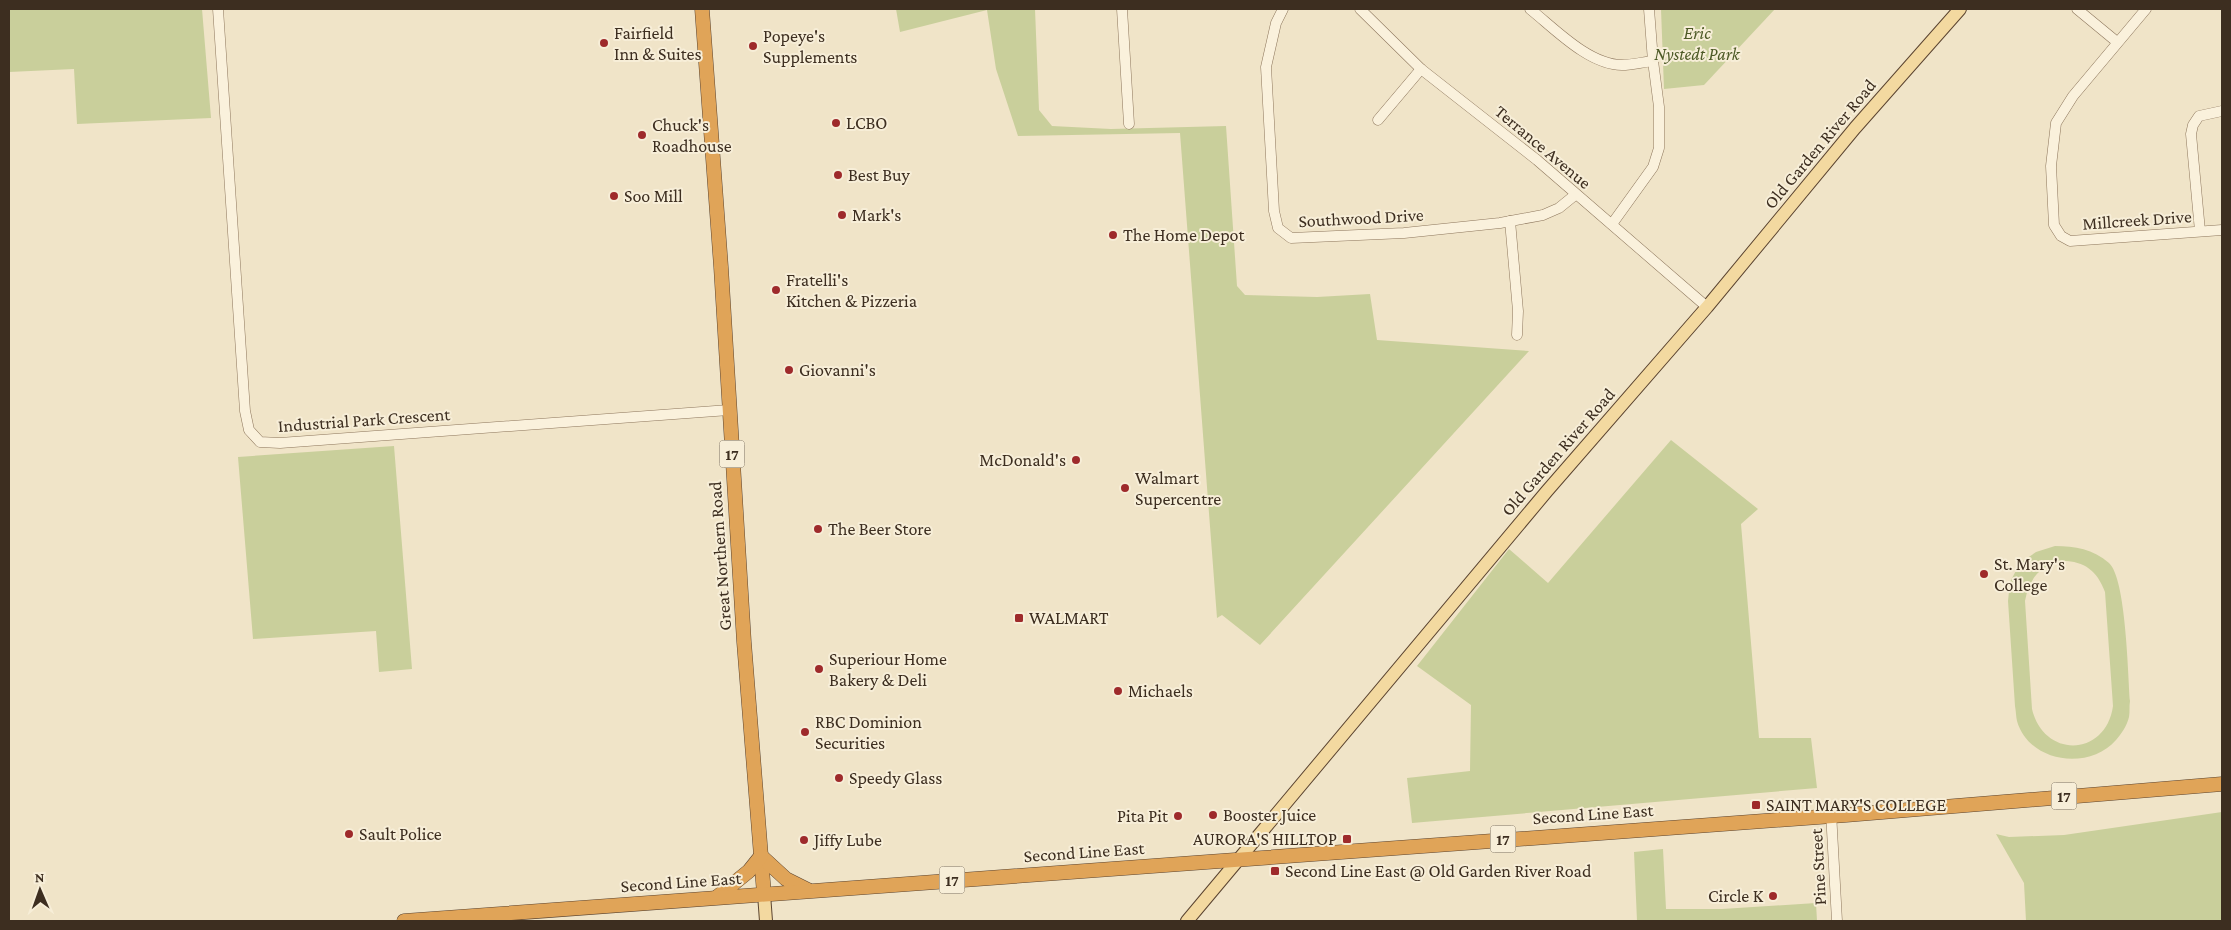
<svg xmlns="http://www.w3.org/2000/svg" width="2231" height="930" viewBox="0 0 2231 930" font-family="'Crimson Pro',serif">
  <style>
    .green { fill: #c9cf9b; fill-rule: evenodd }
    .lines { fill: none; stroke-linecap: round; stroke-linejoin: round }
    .minor-casing { stroke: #8d765c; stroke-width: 11 }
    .major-casing { stroke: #5b4430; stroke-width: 14 }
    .highway-casing { stroke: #5b4430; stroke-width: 15 }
    .minor { stroke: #faf1dc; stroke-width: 10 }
    .major { stroke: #f3d9a0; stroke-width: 12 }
    .highway { stroke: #e0a458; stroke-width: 14 }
    .poi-dot { fill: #9e2a2b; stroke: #f7eed8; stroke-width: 2 }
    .labels { text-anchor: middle; stroke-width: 4; stroke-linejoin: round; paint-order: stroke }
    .shield { fill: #f7eed8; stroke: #756857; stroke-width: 1 }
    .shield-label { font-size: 16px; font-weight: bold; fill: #3d2e20 }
    .poi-label { font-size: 18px; fill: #3d2e20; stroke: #f7eed8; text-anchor: start }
    .park-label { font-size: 18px; font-style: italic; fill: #4d5a26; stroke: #f7eed8 }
    .street-label { font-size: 18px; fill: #3d2e20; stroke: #f7eed8 }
  </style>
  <rect width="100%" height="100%" fill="#f0e4c8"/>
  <!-- green -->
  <g class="green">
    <path d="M9 9H202L211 118 77 124 74 69 9 72Z"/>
    <path d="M896 9H1035L1039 110 1052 126 1111 129 1226 126 1237 286 1245 295 1317 297 1370 294 1377 340 1529 351 1260 645 1222 615 1217 618 1180 133 1018 136 996 69 987 10 900 32Z"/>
    <path d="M1661 9H1775L1704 85 1664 89Z"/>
    <path d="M1671 440 1758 509 1741 524 1759 738H1811L1817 788 1412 823 1407 778 1470 771 1471 705 1417 666 1509 549 1548 583Z"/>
    <path d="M394 446 412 669 379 672 376 631 253 639 238 457Z"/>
    <path d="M2055 546C2075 546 2093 549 2109 563 2126 578 2128 674 2130 701 2129 706 2130 712 2129 717 2127 726 2121 734 2116 740 2089 771 2029 763 2017 721 2016 717 2016 711 2015 706L2008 601 2010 582 2020 563 2036 552ZM2060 561C2083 560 2097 570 2105 592L2113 706C2106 757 2044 759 2032 709L2025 601C2029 579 2039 567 2060 561Z"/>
    <path d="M2222 812V921H2026L2024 883 1996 834 2009 837 2064 835Z"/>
    <path d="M1663 849 1666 909H1722L1816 903 1817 921H1637L1634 852Z"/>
  </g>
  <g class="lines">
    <defs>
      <g id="minor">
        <path d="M218 9 245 411 249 430 260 442 280 443 729 410"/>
        <path d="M1122 9 1129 124"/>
        <path d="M1283 9 1276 23 1266 67 1274 211 1278 228 1291 238 1404 233 1500 223 1543 215 1559 208 1575 195"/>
        <path d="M1360 9 1421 69 1537 160 1707 307"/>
        <path d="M1530 9C1555 29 1589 65 1622 65 1632 65 1643 62 1653 61"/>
        <path d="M2077 9 2117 42"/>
        <path d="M2146 9 2073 96 2056 123 2051 166 2054 225 2061 236 2070 241 2222 230"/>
        <path d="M1378 120 1421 69"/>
        <path d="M1510 221 1518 311 1517 335"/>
        <path d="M1612 224 1653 167 1659 148V107L1653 61 1649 9"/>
        <path d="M2200 231 2191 134 2193 125 2199 116 2222 111"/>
        <path d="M1831 812 1837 921"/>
      </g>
      <g id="major">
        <path d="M764 894 766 921"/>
        <path d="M1187 921 1547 491 1707 307 1855 128 1960 9"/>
      </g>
      <g id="highway">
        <path d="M702 9 721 267 744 642 764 894"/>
        <path d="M761 856 786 879 808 890"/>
        <path d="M717 897 749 871 761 856"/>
        <path d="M404 921 1846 815 2222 784"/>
      </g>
    </defs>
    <!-- minor casing -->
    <use href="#minor" class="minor-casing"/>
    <!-- major casing -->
    <use href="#major" class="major-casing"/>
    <!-- highway casing -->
    <use href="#highway" class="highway-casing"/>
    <!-- minor -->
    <use href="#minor" class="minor"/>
    <!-- major -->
    <use href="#major" class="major"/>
    <!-- highway -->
    <use href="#highway" class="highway"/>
  </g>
  <!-- markers -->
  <g class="poi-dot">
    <circle cx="604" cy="43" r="5"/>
    <circle cx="753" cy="46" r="5"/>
    <circle cx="836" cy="123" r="5"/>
    <circle cx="642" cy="135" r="5"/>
    <circle cx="838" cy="175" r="5"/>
    <circle cx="614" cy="196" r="5"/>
    <circle cx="842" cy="215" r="5"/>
    <circle cx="1113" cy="235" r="5"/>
    <circle cx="776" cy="290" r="5"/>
    <circle cx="789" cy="370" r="5"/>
    <circle cx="1076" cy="460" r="5"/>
    <circle cx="1125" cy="488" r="5"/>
    <circle cx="818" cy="529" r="5"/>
    <circle cx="1984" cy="574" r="5"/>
    <rect x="1014" y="613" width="10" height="10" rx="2.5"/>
    <circle cx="819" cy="669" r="5"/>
    <circle cx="1118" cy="691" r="5"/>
    <circle cx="805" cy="732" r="5"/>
    <circle cx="839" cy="778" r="5"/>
    <rect x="1751" y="800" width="10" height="10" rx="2.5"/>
    <circle cx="1213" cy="815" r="5"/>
    <circle cx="1178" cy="816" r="5"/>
    <circle cx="349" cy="834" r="5"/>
    <rect x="1342" y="834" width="10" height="10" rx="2.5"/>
    <circle cx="804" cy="840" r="5"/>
    <rect x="1270" y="866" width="10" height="10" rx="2.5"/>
    <circle cx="1773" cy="896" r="5"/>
  </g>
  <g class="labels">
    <!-- shield labels -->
    <g class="shield">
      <rect x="719.5" y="440.5" width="25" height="27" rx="4"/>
      <rect x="2051.5" y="782.5" width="25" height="27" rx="4"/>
      <rect x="1490.5" y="825.5" width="25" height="27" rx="4"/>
      <rect x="939.5" y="866.5" width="25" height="27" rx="4"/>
    </g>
    <g class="shield-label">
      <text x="732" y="460">17</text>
      <text x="2064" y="802">17</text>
      <text x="1503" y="845">17</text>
      <text x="952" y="886">17</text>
    </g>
    <!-- poi labels -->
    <g class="poi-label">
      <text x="614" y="39">Fairfield<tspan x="614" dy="21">Inn &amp; Suites</tspan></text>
      <text x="763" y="42">Popeye's<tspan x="763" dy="21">Supplements</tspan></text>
      <text x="846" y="129">LCBO</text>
      <text x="652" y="131">Chuck's<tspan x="652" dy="21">Roadhouse</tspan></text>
      <text x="848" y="181">Best Buy</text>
      <text x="624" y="202">Soo Mill</text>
      <text x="852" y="221">Mark's</text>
      <text x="1123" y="241">The Home Depot</text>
      <text x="786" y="286">Fratelli's<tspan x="786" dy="21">Kitchen &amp; Pizzeria</tspan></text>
      <text x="799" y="376">Giovanni's</text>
      <text x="1066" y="466" text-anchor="end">McDonald's</text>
      <text x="1135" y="484">Walmart<tspan x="1135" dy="21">Supercentre</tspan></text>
      <text x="828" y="535">The Beer Store</text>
      <text x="1994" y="570">St. Mary's<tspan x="1994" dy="21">College</tspan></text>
      <text x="1029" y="624">WALMART</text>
      <text x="829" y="665">Superiour Home<tspan x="829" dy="21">Bakery &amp; Deli</tspan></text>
      <text x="1128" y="697">Michaels</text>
      <text x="815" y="728">RBC Dominion<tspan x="815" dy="21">Securities</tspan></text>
      <text x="849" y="784">Speedy Glass</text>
      <text x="1766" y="811">SAINT MARY'S COLLEGE</text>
      <text x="1223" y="821">Booster Juice</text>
      <text x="1168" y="822" text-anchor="end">Pita Pit</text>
      <text x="359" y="840">Sault Police</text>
      <text x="1337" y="845" text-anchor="end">AURORA'S HILLTOP</text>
      <text x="814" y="846">Jiffy Lube</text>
      <text x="1285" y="877">Second Line East @ Old Garden River Road</text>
      <text x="1763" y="902" text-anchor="end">Circle K</text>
    </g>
    <!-- park labels -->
    <g class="park-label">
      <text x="1697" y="39">Eric<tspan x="1697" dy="21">Nystedt Park</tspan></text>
    </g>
    <!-- street labels -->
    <g class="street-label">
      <text transform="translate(1820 144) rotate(-50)" y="6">Old Garden River Road</text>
      <text transform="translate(1543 147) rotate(40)" y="6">Terrance Avenue</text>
      <text transform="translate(1361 218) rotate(-3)" y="6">Southwood Drive</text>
      <text transform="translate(2137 220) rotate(-4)" y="6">Millcreek Drive</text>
      <text transform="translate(364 420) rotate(-4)" y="6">Industrial Park Crescent</text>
      <text transform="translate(1558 452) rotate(-49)" y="6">Old Garden River Road</text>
      <text transform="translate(720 556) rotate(-94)" y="6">Great Northern Road</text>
      <text transform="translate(1593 814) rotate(-4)" y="6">Second Line East</text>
      <text transform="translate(1084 852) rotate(-4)" y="6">Second Line East</text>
      <text transform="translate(1818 867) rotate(-93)" y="6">Pine Street</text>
      <text transform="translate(681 882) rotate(-4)" y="6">Second Line East</text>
    </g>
  </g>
  <!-- border -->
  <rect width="2231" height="930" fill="none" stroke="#3d2e20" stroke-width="20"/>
  <!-- north arrow -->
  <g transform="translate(40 890) rotate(358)" stroke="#f7eed8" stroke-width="4" paint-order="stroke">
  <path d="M0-4L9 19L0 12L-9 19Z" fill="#3d2e20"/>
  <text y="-8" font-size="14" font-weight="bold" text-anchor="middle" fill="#3d2e20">N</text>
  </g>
</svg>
